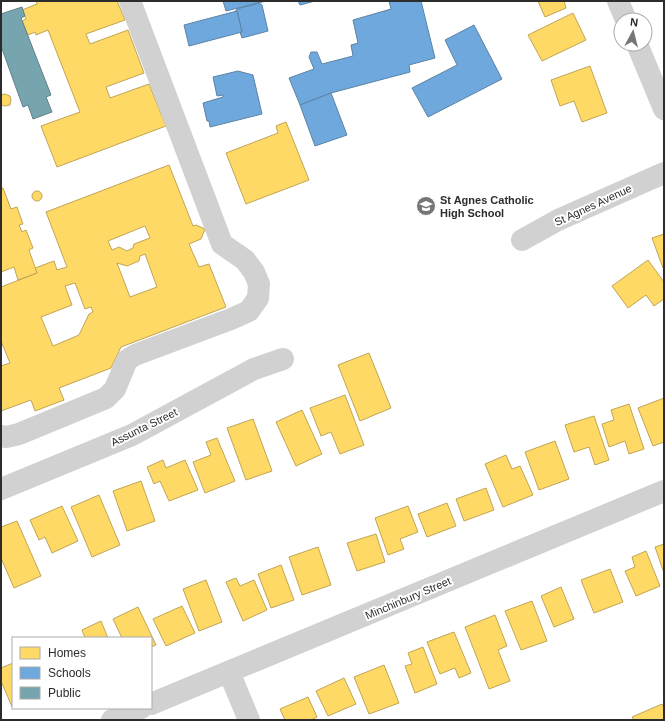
<svg xmlns="http://www.w3.org/2000/svg" width="665" height="721" viewBox="0 0 665 721" font-family="Arial,sans-serif">
  <style>
    .homes { fill: #ffd966; stroke: #c0a555; fill-rule: evenodd }
    .schools { fill: #6fa8dc; stroke: #5b83a7 }
    .public { fill: #76a5af; stroke: #608188 }
    .lines { fill: none; stroke-linecap: round; stroke-linejoin: round }
    .minor { stroke: #d1d1d1; stroke-width: 22 }
    .labels { text-anchor: middle; stroke-width: 4; stroke-linejoin: round; paint-order: stroke }
    .poi-label { font-size: 11px; font-weight: bold; fill: #2c2c2c; stroke: #fff; text-anchor: start }
    .street-label { font-size: 11px; fill: #2c2c2c; stroke: #fff }
  </style>
  <rect width="100%" height="100%" fill="#fff"/>
  <!-- homes -->
  <g class="homes">
    <path d="M36 1H117L125 20 86 34 90 44 128 30 144 73 106 87 110 98 149 84 166 126 57 167 41 126 80 112 48 30 36 35 35 32 28 35 22 21 26 19 22 10 37 4Z"/>
    <path d="M538 1H564L566 8 545 17Z"/>
    <path d="M573 13 586 40 542 61 528 35Z"/>
    <path d="M590 66 607 113 582 122 574 101 560 106 551 80Z"/>
    <path d="M5 94 10 96 11 100 10 105 5 106 1 105V95Z"/>
    <path d="M286 122 309 180 246 204 226 153 278 133 276 126Z"/>
    <path d="M169 165 193 226 196 225 205 229 201 239 189 244 199 267 209 264 226 307 121 347 111 368 59 388 64 400 35 411 31 400 1 411V366L10 363 1 341V287L37 273 35 268 54 261 57 270 67 267 46 212ZM145 226 150 238 134 244 133 248 127 251 119 247 112 250 108 241ZM145 254 157 287 130 297 117 263 127 266 139 261 140 256ZM75 283 85 309 91 307 93 312 89 314 79 335 53 346 41 317 72 305 65 286Z"/>
    <path d="M3 188 11 209 17 207 23 224 19 225 22 232 26 230 33 248 29 250 37 273 18 280 14 267 1 272V189Z"/>
    <circle cx="37" cy="196" r="5"/>
    <path d="M664 234V268H663L652 238Z"/>
    <path d="M648 260 664 282V299L654 306 646 295 628 308 612 286Z"/>
    <path d="M369 353 391 408 360 421 338 365Z"/>
    <path d="M345 395 364 445 340 454 331 432 321 436 310 408Z"/>
    <path d="M664 398V442L653 446 638 408Z"/>
    <path d="M629 404 644 449 629 454 625 441 609 447 602 424 614 420 611 410Z"/>
    <path d="M302 410 322 454 296 466 276 422Z"/>
    <path d="M594 416 609 460 595 465 589 447 574 452 565 425Z"/>
    <path d="M253 419 272 471 246 480 227 428Z"/>
    <path d="M217 438 235 481 205 493 193 462 211 455 206 442Z"/>
    <path d="M555 441 569 479 539 490 525 452Z"/>
    <path d="M506 455 512 469 520 466 533 495 503 507 485 464Z"/>
    <path d="M163 460 166 468 185 460 198 490 169 501 160 481 154 484 147 467Z"/>
    <path d="M141 481 155 521 127 531 113 491Z"/>
    <path d="M486 488 494 510 464 521 456 499Z"/>
    <path d="M99 495 120 545 92 557 71 507Z"/>
    <path d="M447 503 456 526 427 537 418 514Z"/>
    <path d="M62 506 78 541 52 553 45 537 39 540 30 520Z"/>
    <path d="M408 506 418 532 400 539 404 549 388 555 375 518Z"/>
    <path d="M17 521 41 576 14 588 1 558V527Z"/>
    <path d="M376 534 385 562 357 571 347 543Z"/>
    <path d="M664 544V573L655 547Z"/>
    <path d="M318 547 331 585 302 595 289 557Z"/>
    <path d="M646 551 660 586 636 596 625 571 635 567 632 557Z"/>
    <path d="M281 565 294 600 271 608 258 574Z"/>
    <path d="M610 569 623 602 594 613 581 580Z"/>
    <path d="M236 578 240 586 254 580 267 610 243 621 226 582Z"/>
    <path d="M206 580 222 622 199 631 183 589Z"/>
    <path d="M561 587 574 619 554 627 541 596Z"/>
    <path d="M532 601 547 641 521 650 505 611Z"/>
    <path d="M182 606 195 633 166 646 153 619Z"/>
    <path d="M138 607 156 645 151 647V638H122L113 619Z"/>
    <path d="M495 615 507 646 498 650 510 681 489 689 465 627Z"/>
    <path d="M101 621 108 638H85L82 630Z"/>
    <path d="M454 632 471 673 459 678 455 668 440 674 427 642Z"/>
    <path d="M423 647 437 684 415 693 405 666 412 664 408 653Z"/>
    <path d="M13 663V708H15L13 709 1 681V668Z"/>
    <path d="M384 665 399 703 369 714 354 677Z"/>
    <path d="M344 678 356 704 328 716 316 691Z"/>
    <path d="M308 697 317 717 311 720H285L280 709Z"/>
    <path d="M662 704 664 708V720H634L632 717Z"/>
  </g>
  <!-- schools -->
  <g class="schools">
    <path d="M223 1H266L226 11Z"/>
    <path d="M298 1H315L300 5Z"/>
    <path d="M389 1H421L435 58 409 65 410 72 331 93 300 105 289 78 314 69 309 57 311 52H317L322 64 353 56 351 45 358 43 353 20 391 9Z"/>
    <path d="M259 3 262 5 268 31 242 38 240 32H242L237 11 235 12 237 9Z"/>
    <path d="M237 11 242 32 189 46 184 25Z"/>
    <path d="M474 25 502 79 428 117 412 88 457 65 445 40Z"/>
    <path d="M238 71 253 75 262 114 210 127 209 121H207L203 103 223 97V95L217 96 213 77Z"/>
    <path d="M331 93 347 135 315 146 300 105Z"/>
  </g>
  <!-- public -->
  <path class="public" d="M22 7 25 16 21 18 51 95 46 97 52 112 33 119 28 105 23 107 1 46V14Z"/>
  <g class="lines">
    <!-- minor -->
    <g class="minor">
      <path d="M618 1 626 20"/>
      <path d="M637 44 664 109"/>
      <path d="M522 240 558 220 664 173"/>
      <path d="M1 436 6 437 19 434 106 398 115 389 127 360 135 355 231 319 249 311 258 298 259 284 254 272 245 260 222 244 130 1"/>
      <path d="M1 489 132 435 254 369 283 359"/>
      <path d="M229 672 249 720"/>
      <path d="M151 704 664 491"/>
      <path d="M112 720 141 708"/>
    </g>
  </g>
  <!-- icons -->
  <defs>
    <symbol id="school-disc" viewBox="-11 -11 22 22"><circle r="9.5" fill="#767676" stroke="#fff"/><path d="M0-5L7-2L0 1L-7-2ZM-4 1L0 2.5L4 1V4Q0 6-4 4Z" fill="#fff"/></symbol>
  </defs>
  <g fill-rule="evenodd">
    <use href="#school-disc" x="415" y="195" width="22" height="22"/>
  </g>
  <g class="labels">
    <!-- poi labels -->
    <g class="poi-label">
      <text x="440" y="204">St Agnes Catholic<tspan x="440" dy="13">High School</tspan></text>
    </g>
    <!-- street labels -->
    <g class="street-label">
      <text transform="translate(593 205) rotate(-25)" y="4">St Agnes Avenue</text>
      <text transform="translate(144 427) rotate(-26)" y="4">Assunta Street</text>
      <text transform="translate(408 598) rotate(-23)" y="4">Minchinbury Street</text>
    </g>
  </g>
  <!-- border -->
  <rect width="665" height="721" fill="none" stroke="#2c2c2c" stroke-width="4"/>
  <!-- legend -->
  <rect x="12" y="637" width="140" height="72" fill="#ffffff" stroke="#ababab"/>
  <rect x="20" y="647" width="20" height="12" fill="#ffd966" stroke="#ababab"/>
  <text x="48" y="657" font-size="12" fill="#2c2c2c">Homes</text>
  <rect x="20" y="667" width="20" height="12" fill="#6fa8dc" stroke="#ababab"/>
  <text x="48" y="677" font-size="12" fill="#2c2c2c">Schools</text>
  <rect x="20" y="687" width="20" height="12" fill="#76a5af" stroke="#ababab"/>
  <text x="48" y="697" font-size="12" fill="#2c2c2c">Public</text>
  <!-- north arrow -->
  <g transform="translate(633 32) rotate(7)"><circle r="19" fill="#ffffff" stroke="#ababab"/>
  <path d="M0-3L7 15L0 10L-7 15Z" fill="#767676"/>
  <text y="-6" font-size="11" font-weight="bold" text-anchor="middle" fill="#2c2c2c">N</text>
  </g>
</svg>
